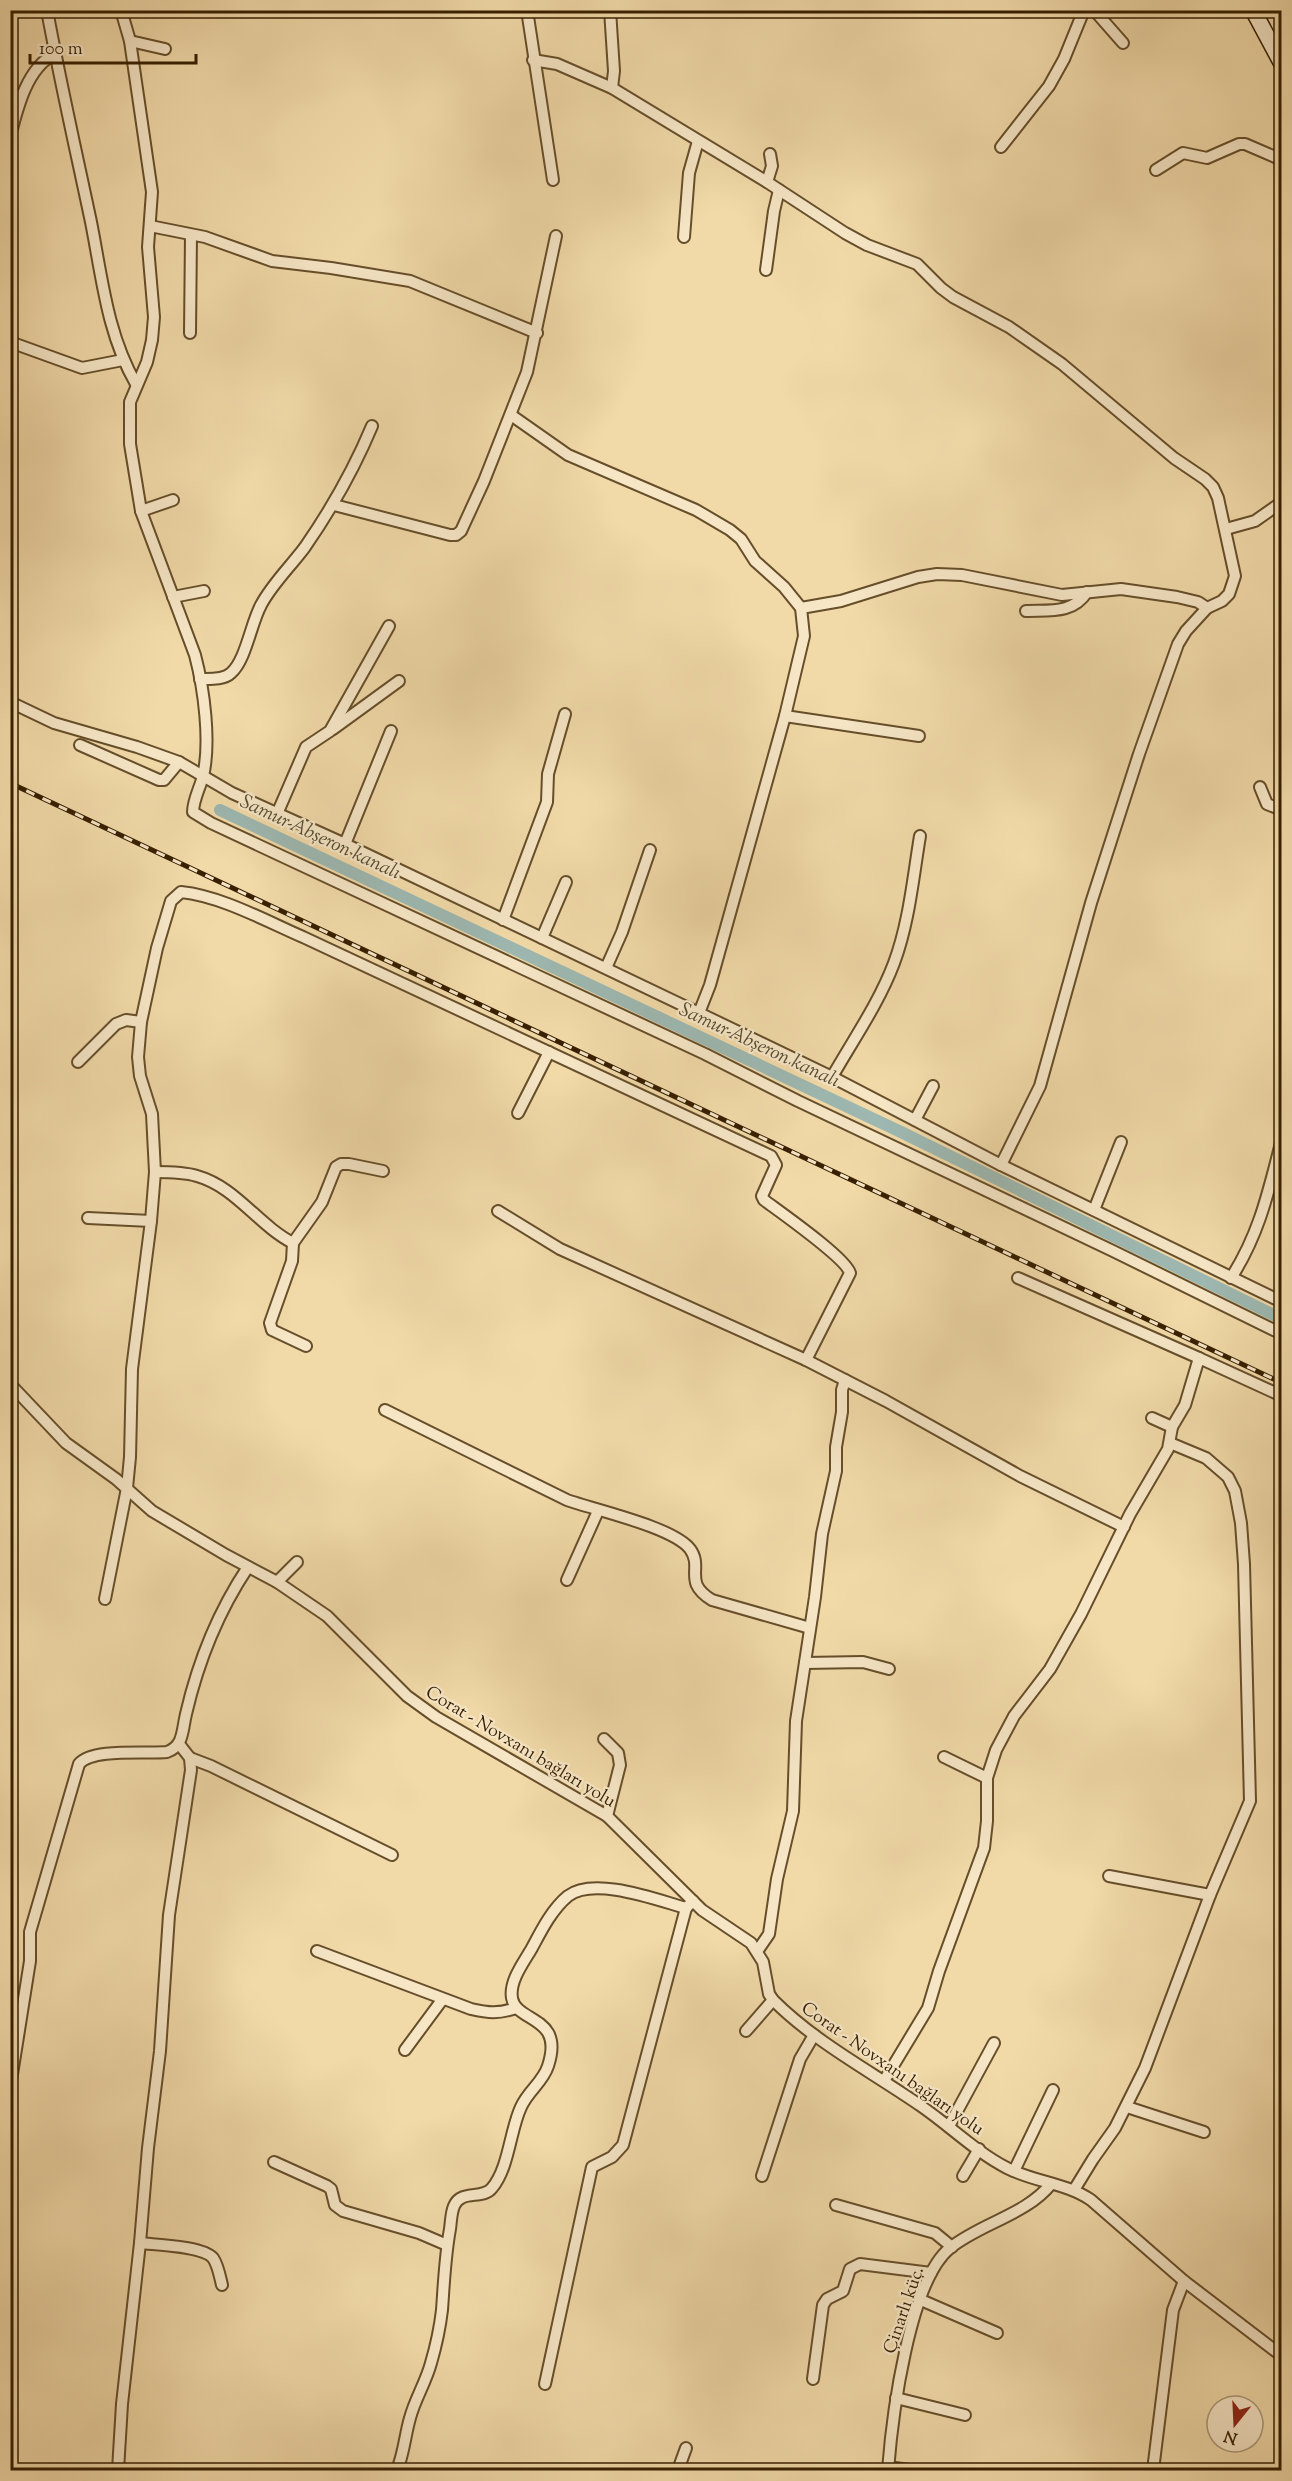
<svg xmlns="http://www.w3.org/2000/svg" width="1292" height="2481" viewBox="0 0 1292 2481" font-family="'Sorts Mill Goudy',serif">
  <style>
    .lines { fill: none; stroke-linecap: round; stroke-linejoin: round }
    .canal { stroke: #9db8b1; stroke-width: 12 }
    .street-casing { stroke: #664e2a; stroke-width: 14 }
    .secondary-casing { stroke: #371f00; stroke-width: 18 }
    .street { stroke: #f6e6c6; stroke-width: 10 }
    .secondary { stroke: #f6e6c6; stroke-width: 15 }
    .rail-casing { stroke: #371f00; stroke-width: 5 }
    .rail { stroke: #f6e6c6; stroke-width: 3; stroke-dasharray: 9; stroke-linecap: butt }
    .labels { text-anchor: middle; stroke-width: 4.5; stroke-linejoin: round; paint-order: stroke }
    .street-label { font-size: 18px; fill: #371f00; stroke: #f6e6c6 }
    .water-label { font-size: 20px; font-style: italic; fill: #564d35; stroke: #f6e6c6 }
  </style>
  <rect width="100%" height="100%" fill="#f1d9a8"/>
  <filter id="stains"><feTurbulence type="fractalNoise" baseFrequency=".00333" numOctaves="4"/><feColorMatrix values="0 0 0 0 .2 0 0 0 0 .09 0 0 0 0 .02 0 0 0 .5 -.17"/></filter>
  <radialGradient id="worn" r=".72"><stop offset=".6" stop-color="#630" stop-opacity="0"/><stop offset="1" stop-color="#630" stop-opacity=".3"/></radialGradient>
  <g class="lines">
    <!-- canal -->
    <path class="canal" d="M220 810 901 1132 1282 1319"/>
    <defs>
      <g id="street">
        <path d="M47 10C60 81 76 151 91 222 102 277 107 334 136 384"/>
        <path d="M121 10 130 41 152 192 148 247 154 317 152 340 147 362 130 402V444L141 511 195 655C204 689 211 742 203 776 200 788 193 800 193 812L211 823 705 1054 798 1101 1113 1251 1282 1334"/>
        <path d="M527 10 553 180"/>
        <path d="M610 10 614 71 612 88"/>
        <path d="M1094 10 1123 43"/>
        <path d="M130 41 165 49"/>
        <path d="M533 60 557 64 612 88 767 182 845 233 867 245 917 264 941 288 953 297 1009 327 1062 364 1174 458 1205 479 1213 487 1218 498 1235 576 1229 594 1222 601 1207 608 1186 631 1178 644 1139 754 1091 903 1040 1086 1001 1165"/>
        <path d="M10 137C17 109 27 67 55 54"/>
        <path d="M1001 147 1049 86 1064 59 1084 10"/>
        <path d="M1156 170 1183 153 1207 158 1239 144H1245L1282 160"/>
        <path d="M767 182 772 166 770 154"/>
        <path d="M150 226 205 237 272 261 331 268 410 281 537 333"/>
        <path d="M684 237 689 173 698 141"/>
        <path d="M766 270 774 211 779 190"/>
        <path d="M190 333 191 235"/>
        <path d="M10 342 82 368 123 360"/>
        <path d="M511 415 568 455 696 510 730 530 741 539 755 561 784 587 801 608 804 636 785 716 710 985 699 1013"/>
        <path d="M334 505 450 535H456L461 531 484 481 527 372 556 236"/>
        <path d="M141 511 173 500"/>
        <path d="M1226 529 1255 521 1282 502"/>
        <path d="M173 597 204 591"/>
        <path d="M801 608 841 601 918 577 937 574 962 575 1062 595 1121 589 1177 597 1198 602 1207 608"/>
        <path d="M1026 611C1050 610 1073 614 1087 592"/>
        <path d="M200 679C210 679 224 680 231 673 246 660 251 623 261 605 272 584 291 566 305 547 332 508 354 469 372 426"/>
        <path d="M10 702 54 723 137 747 179 762 232 793 345 844 699 1013 832 1077 1001 1165 1282 1302"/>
        <path d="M785 716 919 736"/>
        <path d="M333 729 399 681"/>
        <path d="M80 745 159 780H164L179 762"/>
        <path d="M1260 787 1267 804 1282 810"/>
        <path d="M277 814 306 747 330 731 389 626"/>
        <path d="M345 844 391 731"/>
        <path d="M503 920 547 802 548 774 565 714"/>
        <path d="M542 938 566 882"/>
        <path d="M606 968 622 932 650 850"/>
        <path d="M78 1062 116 1024 126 1020 141 1022"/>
        <path d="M832 1077C853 1040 879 1003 894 963 909 923 913 878 920 836"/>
        <path d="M518 1113 549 1052"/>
        <path d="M915 1120 933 1086"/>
        <path d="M155 1172C169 1172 184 1172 197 1176 236 1187 258 1225 293 1243L322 1202 336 1167 341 1164H349L383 1171"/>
        <path d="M1094 1210 1121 1142"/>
        <path d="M498 1211 560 1249 806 1360 886 1401 1020 1476 1124 1527"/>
        <path d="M88 1218 151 1221"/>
        <path d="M293 1243 292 1261 270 1323 272 1330 306 1346"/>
        <path d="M1018 1278 1199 1358"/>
        <path d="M1231 1278C1260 1233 1269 1189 1282 1139"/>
        <path d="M10 1384 66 1443 116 1479 152 1511 226 1555 277 1582 327 1616 407 1696 436 1717 607 1816 702 1910 751 1943 763 1962 769 1994 773 2000C816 2043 872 2072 921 2106 950 2126 976 2152 1007 2168 1034 2182 1066 2183 1091 2200L1184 2281 1282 2356"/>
        <path d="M385 1410 567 1500C595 1510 673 1527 690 1549 704 1568 682 1582 712 1600L810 1628"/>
        <path d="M1172 1427 1185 1405 1199 1358 1282 1396"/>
        <path d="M567 1580 598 1511"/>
        <path d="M277 1582 297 1562"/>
        <path d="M105 1599 127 1488 130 1457 132 1369 151 1221 155 1172 152 1114 140 1076 138 1057 141 1022 157 948 171 901 181 892C221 896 266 921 303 937L771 1156 776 1165 762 1196 764 1200C780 1212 846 1258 850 1273L806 1360"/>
        <path d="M805 1663 863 1662 889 1669"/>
        <path d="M604 1739 618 1753 620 1765 607 1816"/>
        <path d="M944 1757 987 1778"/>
        <path d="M190 1758 211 1766 392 1855"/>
        <path d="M1109 1876 1210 1895"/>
        <path d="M758 1950 769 1934 777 1879 793 1811 796 1721 815 1597 822 1534 836 1471V1447L842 1412V1390L845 1380"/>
        <path d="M317 1951 471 2009C488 2013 499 2014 516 2008"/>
        <path d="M746 2031 773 2000"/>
        <path d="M405 2050 442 2000"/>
        <path d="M884 2081 928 2008 939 1971 984 1848 987 1821V1778L996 1750 1014 1716 1050 1669 1081 1614 1130 1514 1168 1449 1172 1427 1152 1418"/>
        <path d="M10 2087 30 1961V1932L79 1764C92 1748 146 1754 167 1752 184 1746 182 1730 186 1714 198 1662 218 1612 248 1567"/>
        <path d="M1127 2107 1204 2132"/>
        <path d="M949 2126 994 2043"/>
        <path d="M274 2162 327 2186 331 2189 335 2205 343 2211 419 2233 447 2245"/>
        <path d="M1014 2171 1053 2090"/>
        <path d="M762 2176 800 2059 814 2035"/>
        <path d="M963 2176 979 2149"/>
        <path d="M1074 2190 1093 2159 1115 2128 1145 2068 1210 1895 1250 1801 1244 1564 1241 1523 1235 1491 1228 1477 1206 1458 1170 1443"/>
        <path d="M836 2205 935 2233 952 2247"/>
        <path d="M140 2243C157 2245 203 2246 213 2258 218 2265 220 2277 222 2285"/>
        <path d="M921 2300 997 2333"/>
        <path d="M813 2379 823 2305 827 2299 843 2291 850 2269 860 2264 931 2273"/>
        <path d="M545 2384 592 2167 612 2157 623 2145 686 1908"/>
        <path d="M896 2398 965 2415"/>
        <path d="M888 2467 909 2470"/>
        <path d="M118 2470 122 2404 140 2243 148 2148 160 2051 169 1915 191 1770 190 1758 179 1744"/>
        <path d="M397 2470C404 2453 405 2435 410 2418 415 2399 426 2382 431 2363 436 2346 440 2327 442 2310 444 2282 445 2256 450 2229 451 2222 451 2213 454 2206 461 2189 483 2200 492 2188 509 2168 510 2130 521 2107 528 2091 543 2082 548 2066 565 2015 516 2023 512 1998 509 1981 524 1962 532 1948 541 1931 552 1909 568 1896 594 1876 657 1900 686 1908L693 1901"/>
        <path d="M678 2470 686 2448"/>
        <path d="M888 2470C892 2418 909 2281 950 2248 981 2223 1026 2215 1051 2184"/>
        <path d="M1153 2470 1173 2310 1184 2281"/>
      </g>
      <path id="secondary" d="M1253 10 1282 64"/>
    </defs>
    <!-- street casing -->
    <use href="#street" class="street-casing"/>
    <!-- secondary casing -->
    <use href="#secondary" class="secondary-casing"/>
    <!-- street -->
    <use href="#street" class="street"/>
    <!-- secondary -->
    <use href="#secondary" class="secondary"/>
    <defs>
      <path id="rail" d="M10 783 1282 1383"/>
    </defs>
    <!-- rail casing -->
    <use href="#rail" class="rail-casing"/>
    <!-- rail -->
    <use href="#rail" class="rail"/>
  </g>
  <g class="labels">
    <!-- street labels -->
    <g class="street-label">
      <text transform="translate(521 1746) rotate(31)" y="6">Corat - Novxanı bağları yolu</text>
      <text transform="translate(893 2068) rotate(35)" y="6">Corat - Novxanı bağları yolu</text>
      <text transform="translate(903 2310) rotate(-71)" y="6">Çinarlı küç.</text>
    </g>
    <!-- water labels -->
    <g class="water-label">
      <text transform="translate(321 836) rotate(25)" y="7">Samur-Abşeron kanalı</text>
      <text transform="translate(760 1044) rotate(25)" y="7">Samur-Abşeron kanalı</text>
    </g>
  </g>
  <!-- margin -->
  <rect width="1292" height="2481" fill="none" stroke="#f1d9a8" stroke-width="36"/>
  <rect x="12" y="12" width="1268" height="2457" fill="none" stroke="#371f00" stroke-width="3"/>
  <rect x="18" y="18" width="1256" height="2445" fill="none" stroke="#371f00" stroke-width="1.5"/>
  <!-- north arrow -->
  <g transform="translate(1235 2424) rotate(198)"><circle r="28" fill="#f6e6c6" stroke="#aa9677" stroke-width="1.5"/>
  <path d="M0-4.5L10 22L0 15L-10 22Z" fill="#8f2418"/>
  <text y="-9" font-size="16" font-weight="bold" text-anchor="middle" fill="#371f00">N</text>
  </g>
  <!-- scale -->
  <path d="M30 54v9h166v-9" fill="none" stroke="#371f00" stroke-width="3"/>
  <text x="39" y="54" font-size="18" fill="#371f00" stroke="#f6e6c6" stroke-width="4.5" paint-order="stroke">100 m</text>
  <rect width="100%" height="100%" filter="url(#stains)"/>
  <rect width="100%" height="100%" fill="url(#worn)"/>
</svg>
